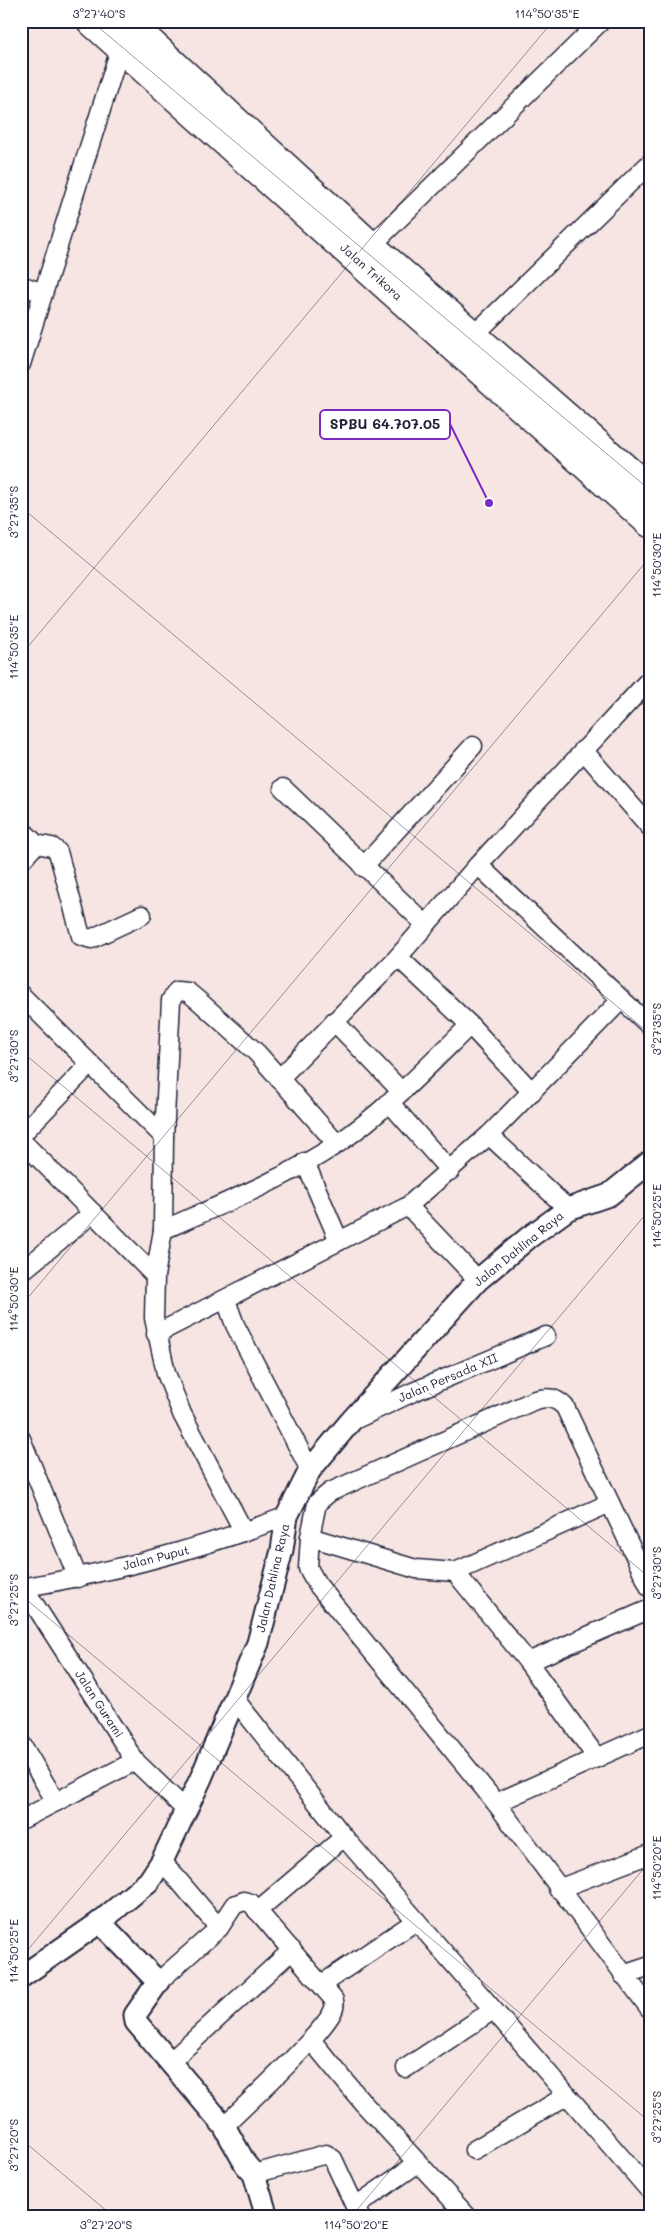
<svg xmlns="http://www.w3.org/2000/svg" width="671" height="2238" viewBox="0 0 671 2238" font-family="Mali,sans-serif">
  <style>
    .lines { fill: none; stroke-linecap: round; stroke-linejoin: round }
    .minor-casing { stroke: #22223b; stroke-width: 21 }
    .tertiary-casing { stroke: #22223b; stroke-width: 25 }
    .primary-casing { stroke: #22223b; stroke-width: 31 }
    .minor { stroke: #fff; stroke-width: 18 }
    .tertiary { stroke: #fff; stroke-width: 21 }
    .primary { stroke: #fff; stroke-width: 28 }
    .ticks { fill: none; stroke: #22223b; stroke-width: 1; stroke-opacity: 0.45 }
    .labels { text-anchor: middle; stroke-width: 4.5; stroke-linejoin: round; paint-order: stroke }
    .street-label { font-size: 12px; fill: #22223b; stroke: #fff }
    .leader { fill: none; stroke: #7b2cbf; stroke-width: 2 }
    .callout-dot { fill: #7b2cbf; stroke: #fff; stroke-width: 2 }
    .callout { fill: #fff; stroke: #7b2cbf; stroke-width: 2 }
    .callout-label { font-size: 14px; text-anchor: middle; font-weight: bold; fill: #22223b }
    .neatline { fill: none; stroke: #22223b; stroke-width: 2 }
    .ticks-label { font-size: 12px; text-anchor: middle; fill: #22223b }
  </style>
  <rect width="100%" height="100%" fill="#f6e5e2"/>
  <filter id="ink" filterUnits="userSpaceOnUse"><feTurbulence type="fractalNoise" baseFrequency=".02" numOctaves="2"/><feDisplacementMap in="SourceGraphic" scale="10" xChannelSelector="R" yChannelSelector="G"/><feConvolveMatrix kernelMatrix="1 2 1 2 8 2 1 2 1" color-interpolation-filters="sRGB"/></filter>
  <g filter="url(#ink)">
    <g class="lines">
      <defs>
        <g id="minor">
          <path d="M371 246 601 21"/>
          <path d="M21 285 43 293"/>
          <path d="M473 336 650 163"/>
          <path d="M21 364 120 49"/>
          <path d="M583 750 650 827"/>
          <path d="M283 788 425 924"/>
          <path d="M21 829 36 844 52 847 58 852 81 936 91 939 142 915"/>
          <path d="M21 861 36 844"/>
          <path d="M478 865 650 1026"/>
          <path d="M363 867 473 746"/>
          <path d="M21 995 164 1137"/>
          <path d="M334 1021 401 1091"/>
          <path d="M279 1079 398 957"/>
          <path d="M532 1092 470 1025 398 957 478 865 650 679"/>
          <path d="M389 1102 450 1171"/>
          <path d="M21 1135 90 1064"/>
          <path d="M489 1135 568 1209"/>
          <path d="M21 1140 155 1276"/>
          <path d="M305 1162 339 1241"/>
          <path d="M408 1206 478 1280"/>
          <path d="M163 1230C222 1204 283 1180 337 1144 386 1111 428 1066 470 1025"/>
          <path d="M21 1272 93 1213"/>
          <path d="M226 1300 235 1325 310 1470"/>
          <path d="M156 1334 408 1206 489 1135 621 1000"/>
          <path d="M354 1420 413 1392 546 1336"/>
          <path d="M21 1439 78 1578"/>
          <path d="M244 1532 182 1414 166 1373 154 1318 155 1276 163 1230 164 1137 171 1000 177 991 188 992 200 1002 257 1053 337 1144"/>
          <path d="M310 1537 317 1503 330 1492 535 1400C548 1397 555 1397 565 1407L650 1588"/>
          <path d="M455 1572 610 1503"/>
          <path d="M21 1588C112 1572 201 1549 287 1516"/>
          <path d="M24 1588 135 1761 186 1810"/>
          <path d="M528 1662 650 1609"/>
          <path d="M234 1698 344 1837 650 2191"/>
          <path d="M21 1743 56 1802"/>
          <path d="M597 1758 528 1662 455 1572 416 1569 310 1537 308 1568 317 1584 496 1803 650 2009"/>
          <path d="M496 1803 650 1734"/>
          <path d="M21 1820 135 1761"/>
          <path d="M162 1861 219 1928"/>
          <path d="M558 1889 650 1854"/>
          <path d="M257 1911 344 1837"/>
          <path d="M623 1975 650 1966"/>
          <path d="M158 1982 219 1928 234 1905 244 1901 251 1903 334 2000C334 2001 335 2007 334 2008 329 2029 244 2106 224 2126"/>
          <path d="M322 1984 416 1921"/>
          <path d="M311 2040 364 2104 468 2217"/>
          <path d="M170 2062 292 1950"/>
          <path d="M406 2068 493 2010"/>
          <path d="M474 2150 566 2096"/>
          <path d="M254 2174 326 2154 333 2159 360 2217"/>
          <path d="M356 2206 418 2163"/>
        </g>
        <g id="tertiary">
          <path d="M100 1922 158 1982 135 2015 136 2022 224 2126 246 2165 254 2174 267 2217"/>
          <path d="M21 1977 100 1922 149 1881 162 1861 201 1778 258 1643 282 1550 287 1516 310 1470 350 1422 478 1280 528 1238 568 1209 609 1195 650 1162"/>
        </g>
        <g id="primary">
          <path d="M91 21 650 523"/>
          <path d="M127 21 371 246 650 490"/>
        </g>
      </defs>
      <!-- minor casing -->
      <use href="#minor" class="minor-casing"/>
      <!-- tertiary casing -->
      <use href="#tertiary" class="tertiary-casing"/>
      <!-- primary casing -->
      <use href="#primary" class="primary-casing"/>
      <!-- minor -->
      <use href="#minor" class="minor"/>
      <!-- tertiary -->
      <use href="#tertiary" class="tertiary"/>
      <!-- primary -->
      <use href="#primary" class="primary"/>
    </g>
  </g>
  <!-- ticks -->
  <path class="ticks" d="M91 21 650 490M21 507 650 1034M21 655 553 21M21 1051 650 1578M21 1306 650 557M21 1595 650 2122M21 1958 650 1209M21 2139 114 2217M351 2217 650 1861"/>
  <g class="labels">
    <!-- street labels -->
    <g class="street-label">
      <text transform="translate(371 272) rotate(42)" y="4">Jalan Trikora</text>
      <text transform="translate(519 1249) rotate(-39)" y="4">Jalan Dahlina Raya</text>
      <text transform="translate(448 1378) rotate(-23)" y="4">Jalan Persada XII</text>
      <text transform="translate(156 1558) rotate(-14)" y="4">Jalan Puput</text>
      <text transform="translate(273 1578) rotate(-77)" y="4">Jalan Dahlina Raya</text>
      <text transform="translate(99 1704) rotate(57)" y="4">Jalan Gurami</text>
    </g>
  </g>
  <!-- callouts -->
  <path class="leader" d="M489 503L450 424"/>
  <circle class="callout-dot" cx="489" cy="503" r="5"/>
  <rect class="callout" x="320" y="410" width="130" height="29" rx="5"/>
  <g class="callout-label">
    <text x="385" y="429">SPBU 64.707.05</text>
  </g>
  <!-- margin -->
  <rect width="671" height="2238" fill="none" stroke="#fff" stroke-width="55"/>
  <rect x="28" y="28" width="616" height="2182" class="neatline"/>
  <g class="ticks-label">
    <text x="99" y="18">3°27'40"S</text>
    <text x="547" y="18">114°50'35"E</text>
    <text transform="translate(14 512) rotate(-90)" y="4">3°27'35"S</text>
    <text transform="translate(657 565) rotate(-90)" y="4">114°50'30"E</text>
    <text transform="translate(14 647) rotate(-90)" y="4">114°50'35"E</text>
    <text transform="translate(657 1029) rotate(-90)" y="4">3°27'35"S</text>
    <text transform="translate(14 1056) rotate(-90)" y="4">3°27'30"S</text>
    <text transform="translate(657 1216) rotate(-90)" y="4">114°50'25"E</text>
    <text transform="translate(14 1299) rotate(-90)" y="4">114°50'30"E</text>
    <text transform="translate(657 1573) rotate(-90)" y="4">3°27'30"S</text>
    <text transform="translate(14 1600) rotate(-90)" y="4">3°27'25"S</text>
    <text transform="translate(657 1868) rotate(-90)" y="4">114°50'20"E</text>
    <text transform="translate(14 1951) rotate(-90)" y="4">114°50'25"E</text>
    <text transform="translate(657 2117) rotate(-90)" y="4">3°27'25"S</text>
    <text transform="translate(14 2145) rotate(-90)" y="4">3°27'20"S</text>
    <text x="106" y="2229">3°27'20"S</text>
    <text x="356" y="2229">114°50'20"E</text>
  </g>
</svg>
